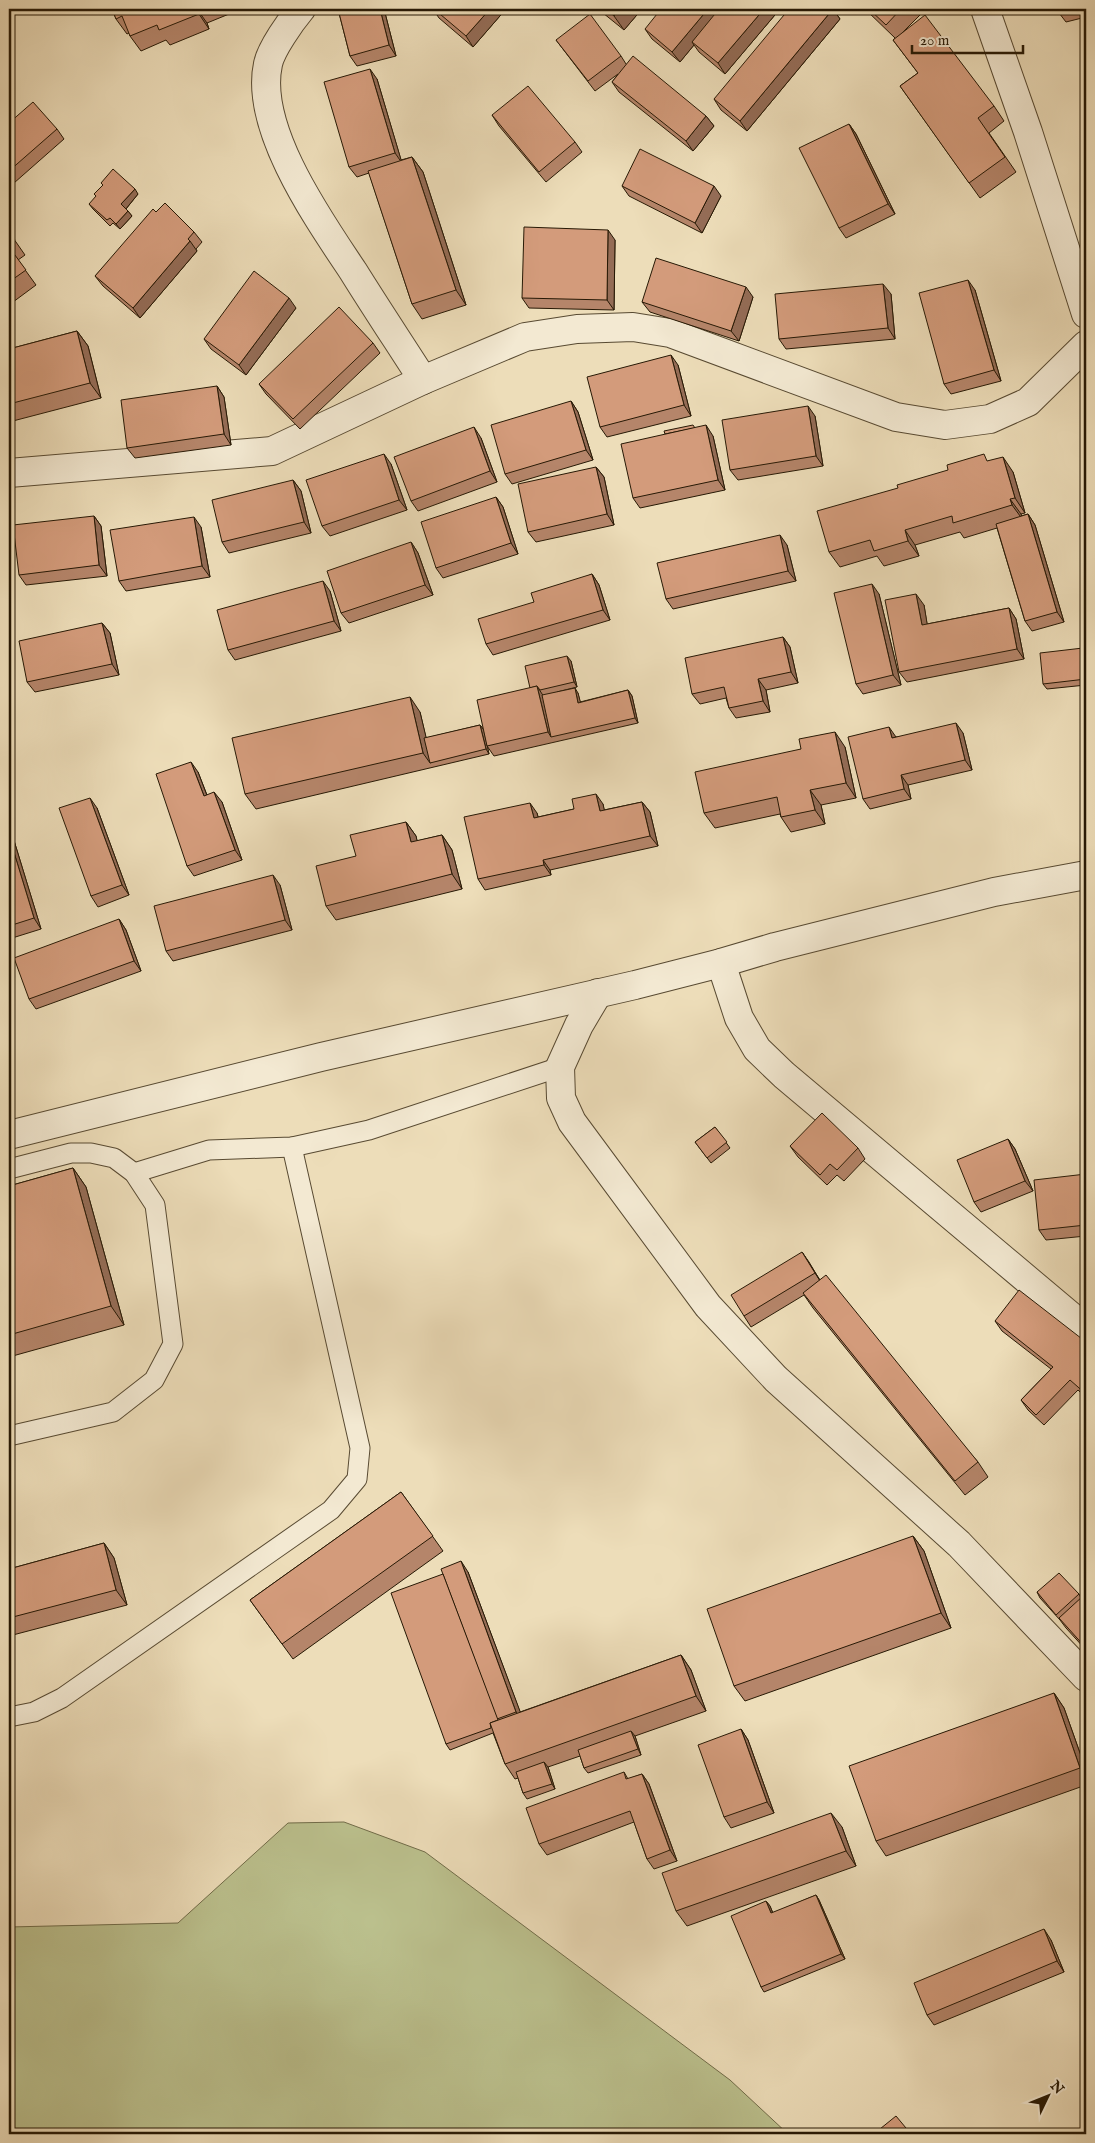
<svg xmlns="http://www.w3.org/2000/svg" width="1095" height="2143" viewBox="0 0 1095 2143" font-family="'IM FELL English',serif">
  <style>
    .green { fill: #bbc08d; stroke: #716c49 }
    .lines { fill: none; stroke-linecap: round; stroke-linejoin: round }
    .lane-casing { stroke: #584a32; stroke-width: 21 }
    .street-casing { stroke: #584a32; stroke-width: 30 }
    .lane { stroke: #f3e9d2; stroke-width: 19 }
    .street { stroke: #f3e9d2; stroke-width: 28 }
    .wall { fill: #b5856a; stroke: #271905 }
    .shaded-wall { fill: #946c56; stroke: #271905 }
    .building { fill: #d39b7b; stroke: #271905 }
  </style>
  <rect width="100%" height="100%" fill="#edddb9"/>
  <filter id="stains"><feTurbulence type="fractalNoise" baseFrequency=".004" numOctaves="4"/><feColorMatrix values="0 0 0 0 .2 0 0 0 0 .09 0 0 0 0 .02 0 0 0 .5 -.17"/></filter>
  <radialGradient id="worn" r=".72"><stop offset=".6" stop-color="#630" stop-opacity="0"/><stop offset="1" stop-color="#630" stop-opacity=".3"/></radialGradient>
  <!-- green -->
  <path class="green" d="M344 1822 425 1852 730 2080 788 2134H9V1927L178 1923 288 1823Z"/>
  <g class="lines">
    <defs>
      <g id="lane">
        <path d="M9 1169 71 1153H91L114 1158 134 1173 155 1205 173 1344 154 1380 113 1412 9 1436"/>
        <path d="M134 1173 209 1150 292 1147 369 1130 560 1067"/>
        <path d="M9 1717 34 1712 62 1698 331 1510 357 1479 360 1448 292 1147"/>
      </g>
      <g id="street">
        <path d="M301 9C291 21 271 49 268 64 254 128 319 220 353 271 376 308 400 344 423 380"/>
        <path d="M985 9 1028 132 1086 314"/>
        <path d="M9 473 272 451 423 380 525 337 577 329 633 327 670 333 896 417 945 425 990 419 1028 402 1086 345"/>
        <path d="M721 963 739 1018 757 1049 784 1075 1086 1329"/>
        <path d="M598 993 579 1025 560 1067 561 1098 572 1122 708 1306 776 1379 959 1544 1086 1677"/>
        <path d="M9 1135 321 1057 635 985 721 963 775 947 994 892 1086 875"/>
      </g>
    </defs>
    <!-- lane casing -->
    <use href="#lane" class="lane-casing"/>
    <!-- street casing -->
    <use href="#street" class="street-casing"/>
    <!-- lane -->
    <use href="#lane" class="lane"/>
    <!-- street -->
    <use href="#street" class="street"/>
  </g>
  <!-- wall -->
  <g class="wall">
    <path d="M112 9H233L234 12 207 23 209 29 170 45 166 40 141 51 130 36 129 33 127 34 116 19Z"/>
    <path d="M338 9H384L396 56 357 66 350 56Z"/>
    <path d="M433 9H506L473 47 439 18Z"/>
    <path d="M600 9H642L624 30 603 13Z"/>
    <path d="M780 9 725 74 699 52 694 45 680 62 652 39 645 29Z"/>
    <path d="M833 9 840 19 747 131 721 110 714 99Z"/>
    <path d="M865 9H926L903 32 994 106 1004 121 989 133 1016 172 980 198 900 86 918 73 893 40 895 38Z"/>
    <path d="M1056 9H1086V17L1066 22Z"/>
    <path d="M556 40 621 56 626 64 706 116 714 126 693 151 619 92 612 82 618 74 595 91Z"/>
    <path d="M377 79 401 160 412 157 423 172 466 305 422 319 412 304 369 173 357 177 349 167Z"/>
    <path d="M492 115 575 142 582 152 546 182 499 126Z"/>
    <path d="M9 123 57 129 64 139 14 183 9 177Z"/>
    <path d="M849 124 856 134 895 214 846 238 839 228Z"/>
    <path d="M622 186 721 196 702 233 629 196Z"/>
    <path d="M138 194 126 209 132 216 120 229 113 223 110 226 93 209 89 204Z"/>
    <path d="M156 212 194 232 202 242 196 249 197 251 140 318 103 286 95 276Z"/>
    <path d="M9 232 25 255 18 260 36 285 9 305Z"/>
    <path d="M615 240 614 310 529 308 522 298Z"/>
    <path d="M975 290 1001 381 951 394 944 384Z"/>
    <path d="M891 294 895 339 786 349 779 339Z"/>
    <path d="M753 297 739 341 650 312 642 302Z"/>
    <path d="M296 308 246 375 211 349 204 339Z"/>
    <path d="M77 331 88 346 101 398 9 422V349Z"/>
    <path d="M373 343 380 353 300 429 266 394 259 384Z"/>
    <path d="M678 365 691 416 607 437 600 427Z"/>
    <path d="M217 386 224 397 231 445 135 458 127 448Z"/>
    <path d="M571 401 578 412 593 460 512 484 505 474Z"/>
    <path d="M815 416 823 466 738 480 730 470Z"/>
    <path d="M713 436 725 490 640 508 633 498Z"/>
    <path d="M481 438 497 482 418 511 411 501Z"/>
    <path d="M989 461 1013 472 1025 513 1021 514V516L1028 514 1035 525 1064 622 1032 631 1025 621 997 528 964 538 960 532 915 545 919 556 884 566 877 556 840 567 829 552Z"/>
    <path d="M391 464 407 510 330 536 322 526Z"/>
    <path d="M596 467 604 477 614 525 536 542 528 532Z"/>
    <path d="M293 480 301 491 311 533 229 553 222 542Z"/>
    <path d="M496 497 503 507 518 554 443 578 436 568Z"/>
    <path d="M94 516 101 526 107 576 26 585 19 575Z"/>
    <path d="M201 527 210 577 126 591 119 581Z"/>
    <path d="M411 542 418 553 433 595 349 623 341 613Z"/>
    <path d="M787 545 796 581 673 609 666 599Z"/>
    <path d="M592 574 599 585 610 620 493 655 486 644 534 602Z"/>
    <path d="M330 591 341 631 235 660 228 650Z"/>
    <path d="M879 594 901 685 863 694 856 684Z"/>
    <path d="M924 605 927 624 1009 608 1016 619 1024 659 907 682 899 672Z"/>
    <path d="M102 623 110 633 119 675 35 692 27 682Z"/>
    <path d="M783 637 790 647 798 683 766 690 770 712 736 718 729 708 726 698 700 704 692 694Z"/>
    <path d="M1083 648 1086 653V685L1047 689 1043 684Z"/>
    <path d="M571 661 577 687 557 692 578 693 580 702 628 690 632 696 638 723 494 756 487 746 489 754 256 809 245 794 420 712 426 738 480 725 484 730 530 688Z"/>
    <path d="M963 733 972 770 908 785 911 799 870 809 863 799 896 737Z"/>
    <path d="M845 747 856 798 821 805 825 824 791 832 781 817 780 814 715 828 704 813 801 749Z"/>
    <path d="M198 772 207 795 222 802 242 860 194 876 187 866Z"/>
    <path d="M642 802 650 812 658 846 550 870 551 875 485 890 478 879 537 813 538 817 574 809 603 804 604 810Z"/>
    <path d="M97 808 129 895 98 907 91 896Z"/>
    <path d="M406 822 416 836 417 841 442 835 452 850 462 889 336 920 326 906 356 856Z"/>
    <path d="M9 829 12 834 41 929 9 939Z"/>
    <path d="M280 885 292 930 173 961 166 951Z"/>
    <path d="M119 919 126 930 141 971 36 1009 29 999Z"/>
    <path d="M715 1127 730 1148 711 1163 695 1142Z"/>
    <path d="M1008 1139 1015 1149 1033 1191 981 1212 974 1202Z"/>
    <path d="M790 1146 858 1148 865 1159 844 1181 837 1175 827 1185 798 1157Z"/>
    <path d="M73 1168 86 1187 124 1325 9 1357V1186Z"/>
    <path d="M1086 1174V1236L1046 1240 1039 1230Z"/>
    <path d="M802 1252 820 1280 978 1462 988 1477 965 1495 813 1308 804 1295 751 1327 744 1316Z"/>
    <path d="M995 1321 1086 1342V1398L1078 1390 1044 1425 1028 1410 1021 1400 1051 1369 1002 1331Z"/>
    <path d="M401 1492 443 1551 293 1659 250 1600Z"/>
    <path d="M913 1536 924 1551 951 1628 745 1701 734 1686Z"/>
    <path d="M104 1543 114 1558 127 1605 9 1636V1569Z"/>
    <path d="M468 1572 520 1712 681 1655 691 1670 706 1711 635 1736 641 1755 588 1773 584 1768 580 1756 548 1767 555 1789 527 1799 523 1793 518 1778 515 1779 505 1764 493 1733 450 1750 446 1744Z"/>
    <path d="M1037 1592 1079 1594 1081 1598 1086 1599V1650L1066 1628 1060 1620 1040 1598Z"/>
    <path d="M1054 1693 1064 1708 1086 1770V1785L886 1856 876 1841Z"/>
    <path d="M741 1729 748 1740 774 1813 731 1828 724 1817Z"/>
    <path d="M624 1772 628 1779 642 1774 649 1784 677 1861 654 1869 647 1859 634 1822 547 1855 539 1844Z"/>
    <path d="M842 1827 856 1866 687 1926 676 1911Z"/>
    <path d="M816 1895 819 1900 845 1959 764 1992 761 1987 766 1901 770 1906 773 1913Z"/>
    <path d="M1051 1940 1064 1972 934 2025 927 2015Z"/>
  </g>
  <!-- shaded-wall -->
  <g class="shaded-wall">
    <path d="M197 9 207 23 209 29 199 14Z"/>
    <path d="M380 9H384L396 56 389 45Z"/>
    <path d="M490 9H506L473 47 466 36Z"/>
    <path d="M620 9H642L624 30 614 16Z"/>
    <path d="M708 9H724L692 42 694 45 680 62 672 52Z"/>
    <path d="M764 9H780L725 74 718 63Z"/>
    <path d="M833 9 840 19 747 131 740 121Z"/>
    <path d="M370 69 377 79 402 163 395 153Z"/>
    <path d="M706 116 714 126 693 151 686 141Z"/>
    <path d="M849 124 856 134 895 214 888 204Z"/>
    <path d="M412 157 423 172 466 305 456 290Z"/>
    <path d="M714 186 721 196 702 233 695 223Z"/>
    <path d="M135 189 138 194 125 210 121 204Z"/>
    <path d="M128 211 132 216 120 229 116 224Z"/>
    <path d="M608 230 615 240 614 310 607 300Z"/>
    <path d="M190 241 197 251 140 318 133 308Z"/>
    <path d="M968 280 975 290 1001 381 994 370Z"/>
    <path d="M883 284 891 294 895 339 888 328Z"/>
    <path d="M746 287 753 297 739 341 731 331Z"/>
    <path d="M289 298 296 308 246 375 239 365Z"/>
    <path d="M77 331 88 346 101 398 90 383Z"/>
    <path d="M671 355 678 365 691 416 684 405Z"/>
    <path d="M217 386 224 397 231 445 224 434Z"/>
    <path d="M571 401 578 412 593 460 586 450Z"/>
    <path d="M808 406 815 416 823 466 816 456Z"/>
    <path d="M706 425 713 436 725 490 718 480Z"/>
    <path d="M474 427 481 438 497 482 490 471Z"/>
    <path d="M384 454 391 464 407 510 399 500Z"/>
    <path d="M1003 457 1013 472 1025 513 1015 498Z"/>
    <path d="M596 467 604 477 614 525 607 514Z"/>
    <path d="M293 480 301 491 311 533 304 522Z"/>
    <path d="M496 497 503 507 518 554 511 543Z"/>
    <path d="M1010 499 1021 514 1023 520 1012 505Z"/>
    <path d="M1028 514 1035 525 1064 622 1057 612Z"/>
    <path d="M94 516 101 526 107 576 99 565Z"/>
    <path d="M194 517 201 527 210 577 202 566Z"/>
    <path d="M905 530 915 545 919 556 908 541Z"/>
    <path d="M780 535 787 545 796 581 788 571Z"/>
    <path d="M411 542 418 553 433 595 425 585Z"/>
    <path d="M592 574 599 585 610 620 603 610Z"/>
    <path d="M323 581 330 591 341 631 334 621Z"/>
    <path d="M872 584 879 594 901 685 893 675Z"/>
    <path d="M916 594 924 605 929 635 922 625Z"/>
    <path d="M1009 608 1016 619 1024 659 1017 649Z"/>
    <path d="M102 623 110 633 119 675 112 664Z"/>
    <path d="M783 637 790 647 798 683 791 672Z"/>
    <path d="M1083 648 1086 653V678Z"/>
    <path d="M567 656 571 661 577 687 574 682Z"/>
    <path d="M758 679 766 690 770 712 763 701Z"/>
    <path d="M537 686 544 697 551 737 548 732Z"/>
    <path d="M575 688 578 693 582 708 578 703Z"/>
    <path d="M628 690 632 696 638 723 635 718Z"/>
    <path d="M410 697 420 712 432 762 430 763 423 753Z"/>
    <path d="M956 723 963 733 972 770 965 760Z"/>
    <path d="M480 725 484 730 489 754 486 749Z"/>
    <path d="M889 727 896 737 892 738Z"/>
    <path d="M835 732 845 747 856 798 846 783Z"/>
    <path d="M191 762 198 772 211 806 204 796Z"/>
    <path d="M901 775 908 785 911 799 904 789Z"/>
    <path d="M810 790 821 805 825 824 815 810Z"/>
    <path d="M214 792 222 802 242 860 235 850Z"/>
    <path d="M596 794 603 804 607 822 600 811Z"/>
    <path d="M90 798 97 808 129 895 122 885Z"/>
    <path d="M642 802 650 812 658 846 650 836Z"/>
    <path d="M530 803 537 813 541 828 534 818Z"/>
    <path d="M406 822 416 836 421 857 411 842Z"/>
    <path d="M9 829 12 834 41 929 34 918 9 836Z"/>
    <path d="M442 835 452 850 462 889 452 874Z"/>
    <path d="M543 860 550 870 551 875 544 865Z"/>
    <path d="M273 875 280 885 292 930 285 920Z"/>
    <path d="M119 919 126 930 141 971 134 961Z"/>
    <path d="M1008 1139 1015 1149 1033 1191 1025 1181Z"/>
    <path d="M73 1168 86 1187 124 1325 111 1306Z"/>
    <path d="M802 1252 809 1262 822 1284 815 1273Z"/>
    <path d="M913 1536 924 1551 951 1628 941 1613Z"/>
    <path d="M104 1543 114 1558 127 1605 116 1590Z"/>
    <path d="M461 1561 468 1572 524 1722 516 1712Z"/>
    <path d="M681 1655 691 1670 706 1711 696 1696Z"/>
    <path d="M1054 1693 1064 1708 1086 1770V1777L1080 1768Z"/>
    <path d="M741 1729 748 1740 774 1813 767 1802Z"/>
    <path d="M631 1731 635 1736 641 1755 638 1749Z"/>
    <path d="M544 1762 548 1767 555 1789 552 1784Z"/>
    <path d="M642 1774 649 1784 677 1861 670 1850Z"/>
    <path d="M831 1813 842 1827 856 1866 846 1851Z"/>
    <path d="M816 1895 819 1900 845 1959 841 1954Z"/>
    <path d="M766 1901 770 1906 775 1919 771 1913Z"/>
    <path d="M1044 1929 1051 1940 1064 1972 1057 1961Z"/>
  </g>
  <!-- building -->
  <g class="building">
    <path d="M112 9H196L199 14 159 30 157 25 130 36 122 16 116 19Z"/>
    <path d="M338 9H380L389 45 350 56Z"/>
    <path d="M434 9H490L466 36Z"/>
    <path d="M606 9H620L614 16Z"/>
    <path d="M661 9H708L672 52 645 29Z"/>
    <path d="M719 9H764L718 63 692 42Z"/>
    <path d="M789 9H833L740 121 714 99Z"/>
    <path d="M869 9H901L886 25Z"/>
    <path d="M590 14 621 56 588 81 556 40Z"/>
    <path d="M925 15 994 106 978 118 1005 157 969 183 900 86 918 73 893 40Z"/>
    <path d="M633 56 706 116 686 141 612 82Z"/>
    <path d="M370 69 395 153 349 167 324 82Z"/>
    <path d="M528 86 575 142 539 172 492 115Z"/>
    <path d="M33 102 57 129 9 171V123Z"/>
    <path d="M849 124 888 204 839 228 799 148Z"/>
    <path d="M640 149 714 186 695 223 622 186Z"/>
    <path d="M412 157 456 290 412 304 368 171Z"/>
    <path d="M113 169 135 189 121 204 128 211 116 224 110 218 107 220 89 204 96 196 94 194 103 185 101 183Z"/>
    <path d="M165 203 194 232 188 239 190 241 133 308 95 276 153 209 156 212Z"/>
    <path d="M524 227 608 230 607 300 522 298Z"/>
    <path d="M9 232 15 240 9 244Z"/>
    <path d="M9 247 26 270 9 282Z"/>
    <path d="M656 258 746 287 731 331 642 302Z"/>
    <path d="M254 271 289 298 239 365 204 339Z"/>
    <path d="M968 280 994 370 944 384 919 293Z"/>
    <path d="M883 284 888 328 779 339 775 294Z"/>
    <path d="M339 307 373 343 293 419 259 384Z"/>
    <path d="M77 331 90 383 9 404V349Z"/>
    <path d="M671 355 684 405 600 427 587 377Z"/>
    <path d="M217 386 224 434 127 448 121 400Z"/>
    <path d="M571 401 586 450 505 474 491 425Z"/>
    <path d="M808 406 816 456 730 470 722 420Z"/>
    <path d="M693 425 695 428 665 434 664 431Z"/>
    <path d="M706 425 718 480 633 498 621 444Z"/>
    <path d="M474 427 490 471 411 501 394 457Z"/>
    <path d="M384 454 399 500 322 526 306 480Z"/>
    <path d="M984 454 987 461 1003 457 1015 498 1010 499 1012 505 953 523 952 516 905 530 908 541 874 551 870 540 829 552 817 511 898 488 897 485 948 470 947 465Z"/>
    <path d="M596 467 607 514 528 532 518 484Z"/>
    <path d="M293 480 304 522 222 542 212 500Z"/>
    <path d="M496 497 511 543 436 568 421 522Z"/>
    <path d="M1028 514 1057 612 1025 621 996 524Z"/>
    <path d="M94 516 99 565 19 575 13 525Z"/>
    <path d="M194 517 202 566 119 581 110 530Z"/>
    <path d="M780 535 788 571 666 599 657 563Z"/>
    <path d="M411 542 425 585 341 613 327 571Z"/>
    <path d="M592 574 603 610 486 644 478 619 534 602 531 593Z"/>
    <path d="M323 581 334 621 228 650 217 610Z"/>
    <path d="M872 584 893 675 856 684 834 593Z"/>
    <path d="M916 594 922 625 1009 608 1017 649 899 672 885 600Z"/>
    <path d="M102 623 112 664 27 682 19 641Z"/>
    <path d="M783 637 791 672 758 679 763 701 729 708 724 687 692 694 685 658Z"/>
    <path d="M1083 648 1086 679 1043 684 1040 653Z"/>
    <path d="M567 656 574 682 540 690 537 686 530 688 525 666Z"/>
    <path d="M537 686 548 732 487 746 477 700Z"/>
    <path d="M575 688 578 703 628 690 635 718 551 737 542 695Z"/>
    <path d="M410 697 423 753 245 794 232 738Z"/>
    <path d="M956 723 965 760 901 775 904 789 863 799 848 737 889 727 892 738Z"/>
    <path d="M480 725 486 749 430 763 424 738Z"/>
    <path d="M835 732 846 783 810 790 815 810 781 817 777 797 704 813 695 772 801 749 799 739Z"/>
    <path d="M191 762 204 796 214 792 235 850 187 866 156 774Z"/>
    <path d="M596 794 600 811 642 802 650 836 543 860 544 865 478 879 464 817 530 803 534 818 574 809 572 799Z"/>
    <path d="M90 798 122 885 91 896 59 808Z"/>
    <path d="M406 822 411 842 442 835 452 874 326 906 316 866 356 856 350 835Z"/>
    <path d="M9 836 34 918 9 926Z"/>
    <path d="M273 875 285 920 166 951 154 906Z"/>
    <path d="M119 919 134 961 29 999 14 958Z"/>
    <path d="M822 1113 858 1148 837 1170 830 1164 820 1175 790 1146Z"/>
    <path d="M715 1127 727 1142 707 1158 695 1142Z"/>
    <path d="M1008 1139 1025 1181 974 1202 957 1160Z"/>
    <path d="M73 1168 111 1306 9 1335V1186Z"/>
    <path d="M1086 1174V1225L1039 1230 1034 1180Z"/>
    <path d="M802 1252 815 1273 744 1316 731 1295Z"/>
    <path d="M826 1275 978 1462 955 1481 803 1293Z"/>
    <path d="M1019 1290 1086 1342V1394L1070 1380 1036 1415 1021 1400 1053 1367 995 1321Z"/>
    <path d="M401 1492 433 1536 282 1644 250 1600Z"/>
    <path d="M913 1536 941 1613 734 1686 707 1609Z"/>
    <path d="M104 1543 116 1590 9 1618V1569Z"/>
    <path d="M461 1561 516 1712 497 1719 441 1569Z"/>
    <path d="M1059 1573 1079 1594 1056 1615 1037 1592Z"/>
    <path d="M443 1574 498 1720 490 1723 491 1728 446 1744 391 1593Z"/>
    <path d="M1083 1596 1086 1599V1648L1059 1618Z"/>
    <path d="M681 1655 696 1696 505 1764 490 1723Z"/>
    <path d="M1054 1693 1080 1768 876 1841 849 1766Z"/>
    <path d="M741 1729 767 1802 724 1817 698 1745Z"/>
    <path d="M631 1731 638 1749 584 1768 578 1750Z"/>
    <path d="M544 1762 552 1784 523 1793 516 1772Z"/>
    <path d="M624 1772 626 1779 642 1774 670 1850 647 1859 630 1811 539 1844 526 1808Z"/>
    <path d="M831 1813 846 1851 676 1911 662 1873Z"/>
    <path d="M816 1895 841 1954 761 1987 731 1916 766 1901 771 1913Z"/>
    <path d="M1044 1929 1057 1961 927 2015 914 1983Z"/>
    <path d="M896 2116 911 2134H877L875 2133Z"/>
  </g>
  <!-- margin -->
  <rect width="1095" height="2143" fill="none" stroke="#edddb9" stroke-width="30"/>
  <rect x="10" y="10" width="1075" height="2123" fill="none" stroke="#271905" stroke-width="2.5"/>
  <rect x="15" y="15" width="1065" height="2113" fill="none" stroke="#271905"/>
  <!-- north arrow -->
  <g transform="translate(1048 2096) rotate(47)" stroke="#f3e9d2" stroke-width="4" paint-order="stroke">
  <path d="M0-4L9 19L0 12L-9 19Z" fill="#271905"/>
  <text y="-8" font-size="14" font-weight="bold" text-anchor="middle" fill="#271905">N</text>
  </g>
  <!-- scale -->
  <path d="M912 45v8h111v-8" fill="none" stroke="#271905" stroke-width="2.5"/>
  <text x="920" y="45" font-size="15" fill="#271905" stroke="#f3e9d2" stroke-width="4" paint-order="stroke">20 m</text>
  <rect width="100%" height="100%" filter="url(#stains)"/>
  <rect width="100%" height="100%" fill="url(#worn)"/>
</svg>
